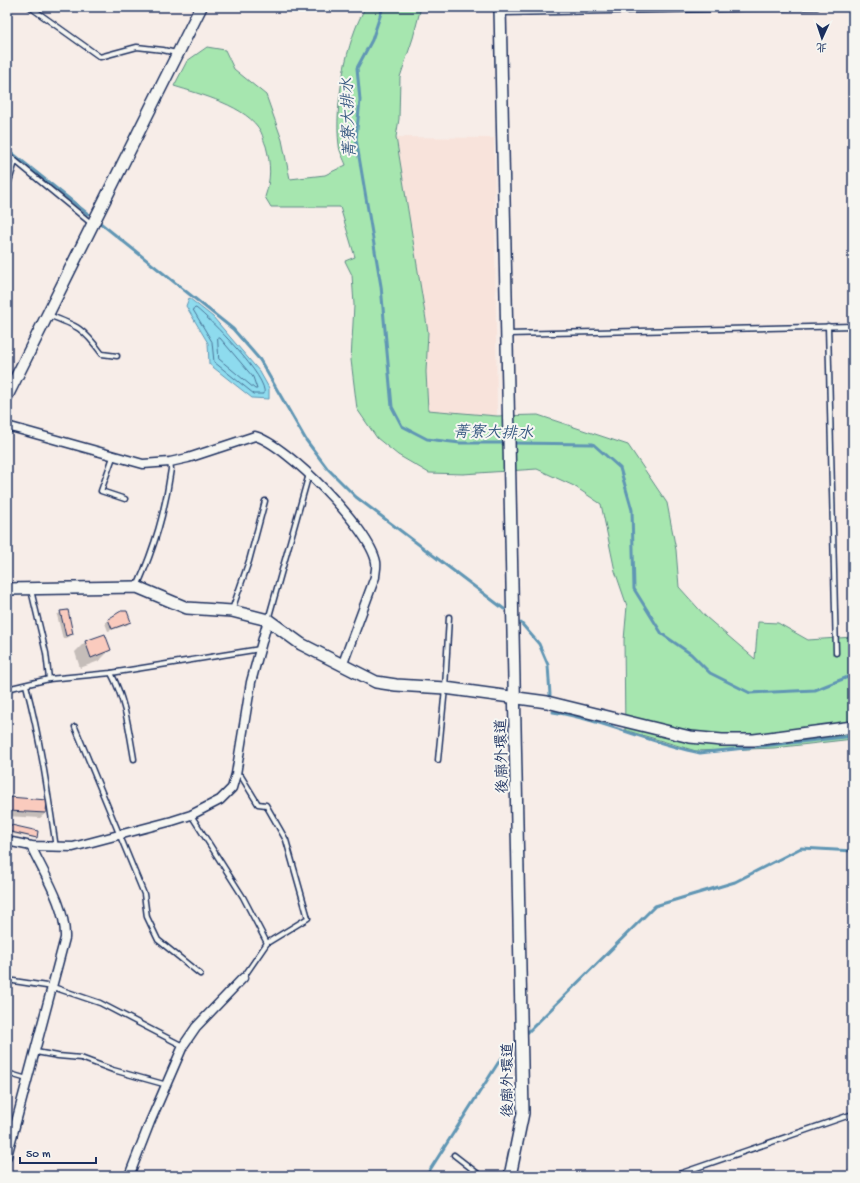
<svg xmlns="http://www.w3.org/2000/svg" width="860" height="1183" viewBox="0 0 860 1183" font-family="'Gochi Hand','LXGW WenKai TC',sans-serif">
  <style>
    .built { fill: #f8e3db }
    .green { fill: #a6e6af; stroke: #608a86 }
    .water { fill: #8edbee; stroke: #6096b4 }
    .shadow { fill: #0003 }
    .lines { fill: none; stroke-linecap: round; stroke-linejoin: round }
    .shore { stroke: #497498; stroke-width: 1 }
    .stream { stroke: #6096b4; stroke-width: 3 }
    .building { fill: #facbbe; stroke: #1b2f5e }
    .service-casing { stroke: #1b2f5e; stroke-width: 7 }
    .minor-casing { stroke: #1b2f5e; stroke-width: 11 }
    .tertiary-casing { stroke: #1b2f5e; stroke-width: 14 }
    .service { stroke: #f6f6f2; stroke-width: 4 }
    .minor { stroke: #f6f6f2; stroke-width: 8 }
    .tertiary { stroke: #f6f6f2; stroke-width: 11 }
    .labels { text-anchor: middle; stroke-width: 4; stroke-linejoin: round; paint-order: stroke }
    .street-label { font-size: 15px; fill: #1b2f5e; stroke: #f6f6f2 }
    .water-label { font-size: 16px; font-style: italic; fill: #385a82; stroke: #f6f6f2 }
  </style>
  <rect width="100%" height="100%" fill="#f7ede8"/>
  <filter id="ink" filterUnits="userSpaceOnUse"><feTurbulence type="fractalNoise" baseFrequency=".025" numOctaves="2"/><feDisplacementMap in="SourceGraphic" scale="8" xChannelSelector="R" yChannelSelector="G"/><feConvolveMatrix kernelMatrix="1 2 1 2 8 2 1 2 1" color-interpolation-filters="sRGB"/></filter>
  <g filter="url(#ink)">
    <!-- built -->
    <path class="built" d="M396 137 494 138 497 416 428 410 426 372 428 332Z"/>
    <!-- green -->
    <path class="green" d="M366 7H421L413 38 400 77 399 119 396 137 428 332 426 372 428 410 497 416 538 415 628 445 667 503 676 550 679 587 706 617 755 659 758 622 778 623 808 640 853 637V739L774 748 696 751 625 730 624 640 627 606 615 571 601 504 574 486 537 469 463 474 429 473 398 455 377 438 357 409 351 360 354 305 352 275 345 261 355 257 340 207H271L265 197C271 179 271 165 266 146 264 142 263 136 261 132 248 106 199 94 174 86L187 61 207 47 225 50 234 69 266 95 282 140 290 179 325 175 346 165C344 159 339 151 339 145 334 108 346 38 366 7Z"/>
    <!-- water -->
    <path class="water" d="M189 298 213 317 260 372 269 388V399L252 398 209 364 208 343 186 306Z"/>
    <!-- shadow -->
    <g class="shadow">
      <path d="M61 612 72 634 69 637 63 639 57 615Z"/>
      <path d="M126 612 130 621 127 625 108 631 105 623 114 615Z"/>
      <path d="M104 635 110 650 99 661 80 668 75 652 85 642Z"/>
      <path d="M9 798 46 813 40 818 7 816V801Z"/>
      <path d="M7 825 36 837 35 838 7 833Z"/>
    </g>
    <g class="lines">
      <!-- shore -->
      <g class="shore">
        <path d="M193 309 196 308C210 319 269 378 264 394H254L214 362 212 342Z"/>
        <path d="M218 338H220L253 377 257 389H255L219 359Z"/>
      </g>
      <!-- stream -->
      <g class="stream">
        <path d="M383 7 372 40 357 68 360 100 356 139 381 286 392 407 402 426 427 439 460 443H506"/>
        <path d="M7 149 88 214"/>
        <path d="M99 222 233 329 260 360 306 440 327 468 356 497 504 609"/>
        <path d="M512 443 593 444 620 468 632 510 634 589 662 634 691 654 710 673 750 693 815 690 853 675"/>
        <path d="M521 623 539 644 548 665 550 695"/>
        <path d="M553 712C603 720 650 743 700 753L853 736"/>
        <path d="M524 1036 655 906 735 882 801 848 853 851"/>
        <path d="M426 1176 500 1060 519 1041"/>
      </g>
    </g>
    <!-- building -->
    <g class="building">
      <path d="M68 610 73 634 66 636 60 611Z"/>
      <path d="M121 611H127L131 622 112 629 108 619Z"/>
      <path d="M105 634 111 650 91 658 85 641Z"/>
      <path d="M9 797 47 800 46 813 8 811Z"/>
      <path d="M7 824 38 831 37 838 7 831Z"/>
    </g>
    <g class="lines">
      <defs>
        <g id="service">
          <path d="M30 7 100 57 137 47 163 50 176 53"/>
          <path d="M502 13 817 7"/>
          <path d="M7 154 92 224"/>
          <path d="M7 188 15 162"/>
          <path d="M48 315C78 326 83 328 102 354L117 356"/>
          <path d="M828 326 836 653"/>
          <path d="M508 334 853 326"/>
          <path d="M113 457 101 491 125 499"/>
          <path d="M137 587C155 546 165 512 171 469L170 462"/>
          <path d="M31 590 46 653 49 679"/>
          <path d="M232 610 249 561 265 501"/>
          <path d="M268 620 309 474"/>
          <path d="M111 673C125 699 129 730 134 759"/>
          <path d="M26 685C40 738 48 793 56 848"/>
          <path d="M7 689 49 679 111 673 260 649"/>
          <path d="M75 727 144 894 147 917 158 940 200 974"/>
          <path d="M438 760 445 688 449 617"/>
          <path d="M236 774 241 776 258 804 266 805 286 840 308 918 267 943 243 978"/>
          <path d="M191 815 243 897 267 943"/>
          <path d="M7 980 53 987 100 1003 183 1046"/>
          <path d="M36 1052 58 1056 81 1058 113 1070 167 1085"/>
          <path d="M7 1073 27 1079"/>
          <path d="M454 1155 481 1176"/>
          <path d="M673 1176 853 1114"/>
        </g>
        <g id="minor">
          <path d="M7 426 143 464 170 462 188 458 255 436C287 445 370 529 376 562 377 567 375 573 375 577L342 666"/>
          <path d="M7 841 31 846 73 847 172 821 191 815 220 800 232 788 236 774 251 682 268 620"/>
          <path d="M7 1156 65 938C66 907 44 874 31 846"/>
          <path d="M129 1176 150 1122 183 1046 196 1027 243 978"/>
        </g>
        <g id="tertiary">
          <path d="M500 7 523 1113 510 1176"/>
          <path d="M7 396 201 7"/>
          <path d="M7 589 137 587 187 608 232 611 268 620 301 644 376 682 396 685 445 688 547 702 690 737 722 740H754L853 727"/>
        </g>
      </defs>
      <!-- service casing -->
      <use href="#service" class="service-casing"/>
      <!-- minor casing -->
      <use href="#minor" class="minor-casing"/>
      <!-- tertiary casing -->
      <use href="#tertiary" class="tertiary-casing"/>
      <!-- service -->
      <use href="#service" class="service"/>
      <!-- minor -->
      <use href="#minor" class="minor"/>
      <!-- tertiary -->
      <use href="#tertiary" class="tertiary"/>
    </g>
  </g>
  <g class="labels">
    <!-- street labels -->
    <g class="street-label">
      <text transform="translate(501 756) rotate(-91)" y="5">後廍外環道</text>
      <text transform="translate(507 1080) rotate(-90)" y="5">後廍外環道</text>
    </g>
    <!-- water labels -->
    <g class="water-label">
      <text transform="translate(347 118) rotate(-92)" y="6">菁寮大排水</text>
      <text transform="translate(493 431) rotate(1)" y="6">菁寮大排水</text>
    </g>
  </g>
  <!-- margin -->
  <rect width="860" height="1183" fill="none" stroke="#f6f6f2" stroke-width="24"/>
  <rect x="12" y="12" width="836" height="1159" fill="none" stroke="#1b2f5e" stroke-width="1.5" filter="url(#ink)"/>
  <!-- north arrow -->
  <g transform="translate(822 38) rotate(183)" stroke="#f6f6f2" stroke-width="3" paint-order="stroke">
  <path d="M0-3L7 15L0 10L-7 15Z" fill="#1b2f5e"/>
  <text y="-6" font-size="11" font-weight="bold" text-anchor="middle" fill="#1b2f5e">北</text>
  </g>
  <!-- scale -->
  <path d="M20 1157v6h76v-6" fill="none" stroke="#1b2f5e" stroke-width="2"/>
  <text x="26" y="1157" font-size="12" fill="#1b2f5e" stroke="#f6f6f2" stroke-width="3" paint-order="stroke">50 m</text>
</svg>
